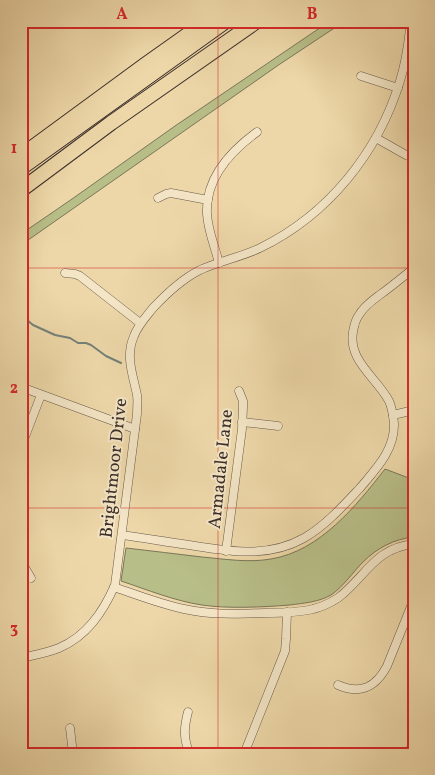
<svg xmlns="http://www.w3.org/2000/svg" width="435" height="775" viewBox="0 0 435 775" font-family="Vollkorn,serif">
  <style>
    .green { fill: #b8be88; stroke: #7a7659 }
    .lines { fill: none; stroke-linecap: round; stroke-linejoin: round }
    .stream { stroke: #748179; stroke-width: 2 }
    .street-casing { stroke: #68594a; stroke-width: 9 }
    .highway-casing { stroke: #3c2f2a; stroke-width: 16 }
    .street { stroke: #f3e5c6; stroke-width: 8 }
    .highway { stroke: #edd7a8; stroke-width: 14 }
    .grid { fill: none; stroke: #d62828; stroke-width: 1; stroke-opacity: 0.55 }
    .labels { text-anchor: middle; stroke-width: 4; stroke-linejoin: round; paint-order: stroke }
    .street-label { font-size: 18px; fill: #3c2f2a; stroke: #f3e5c6 }
    .neatline { fill: none; stroke: #d62828; stroke-width: 2 }
    .grid-label { font-size: 16px; text-anchor: middle; font-weight: bold; fill: #d62828 }
  </style>
  <rect width="100%" height="100%" fill="#edd7a8"/>
  <filter id="stains"><feTurbulence type="fractalNoise" baseFrequency=".004" numOctaves="4"/><feColorMatrix values="0 0 0 0 .2 0 0 0 0 .09 0 0 0 0 .02 0 0 0 .5 -.17"/></filter>
  <radialGradient id="worn" r=".72"><stop offset=".6" stop-color="#630" stop-opacity="0"/><stop offset="1" stop-color="#630" stop-opacity=".3"/></radialGradient>
  <!-- green -->
  <g class="green">
    <path d="M330 21H345L280 64 21 245V234L72 199 175 126Z"/>
    <path d="M385 469 414 480V537C394 539 377 548 363 562 353 572 344 586 331 595 319 602 304 603 290 605 264 607 228 609 202 605 175 601 148 590 121 581L126 548C152 551 177 554 202 557 225 559 248 563 271 559 320 551 356 506 385 469Z"/>
    <path d="M414 730V754H404Z"/>
  </g>
  <g class="lines">
    <!-- stream -->
    <path class="stream" d="M21 312 27 320 33 325 55 335 70 338 78 343H86L91 345 106 356 121 363"/>
    <defs>
      <g id="street">
        <path d="M361 76 398 88"/>
        <path d="M376 138 406 155"/>
        <path d="M158 198 166 194 171 193 208 200"/>
        <path d="M219 263C215 247 208 231 207 214 205 179 231 151 257 132"/>
        <path d="M65 273 75 274 80 276 140 323"/>
        <path d="M21 387 135 429"/>
        <path d="M393 415 414 410"/>
        <path d="M242 422 278 426"/>
        <path d="M21 447 41 395"/>
        <path d="M122 535C144 538 167 542 189 545 228 551 267 559 304 538 325 526 343 506 360 488 376 469 395 450 394 423 393 415 392 407 389 401 377 378 348 361 353 332 354 326 355 320 359 315 364 306 373 300 381 294 392 286 403 277 414 268"/>
        <path d="M226 551 242 429 243 407V401L239 391"/>
        <path d="M21 561 31 578"/>
        <path d="M114 587C137 595 160 604 184 609 210 615 237 614 264 613 280 613 297 613 313 609 322 607 330 603 338 598 366 577 374 548 414 544"/>
        <path d="M21 658C34 655 47 653 59 648 87 636 103 612 115 585L137 414C137 408 138 401 137 395 133 375 125 356 134 336 138 325 146 317 153 308 167 293 182 279 200 270 220 261 241 257 260 248 328 215 378 153 400 81 405 65 408 47 410 29"/>
        <path d="M338 685C361 695 376 687 387 666L414 599"/>
        <path d="M188 712C184 727 183 739 190 754"/>
        <path d="M70 728 73 754"/>
        <path d="M244 754 285 651 286 639 287 612"/>
      </g>
      <g id="highway">
        <path d="M21 156 145 65 207 21"/>
        <path d="M21 168 226 21"/>
        <path d="M21 190 111 123 257 21"/>
      </g>
    </defs>
    <!-- street casing -->
    <use href="#street" class="street-casing"/>
    <!-- highway casing -->
    <use href="#highway" class="highway-casing"/>
    <!-- street -->
    <use href="#street" class="street"/>
    <!-- highway -->
    <use href="#highway" class="highway"/>
  </g>
  <!-- grid -->
  <path class="grid" d="M218 21V754M21 268H414M21 508H414"/>
  <g class="labels">
    <!-- street labels -->
    <g class="street-label">
      <text transform="translate(113 468) rotate(-84)" y="6">Brightmoor Drive</text>
      <text transform="translate(220 469) rotate(-84)" y="6">Armadale Lane</text>
    </g>
  </g>
  <!-- margin -->
  <rect width="435" height="775" fill="none" stroke="#edd7a8" stroke-width="55"/>
  <rect x="28" y="28" width="380" height="720" class="neatline"/>
  <g class="grid-label">
    <text x="122" y="19">A</text>
    <text x="312" y="19">B</text>
    <text x="14" y="153">1</text>
    <text x="14" y="393">2</text>
    <text x="14" y="633">3</text>
  </g>
  <rect width="100%" height="100%" filter="url(#stains)"/>
  <rect width="100%" height="100%" fill="url(#worn)"/>
</svg>
